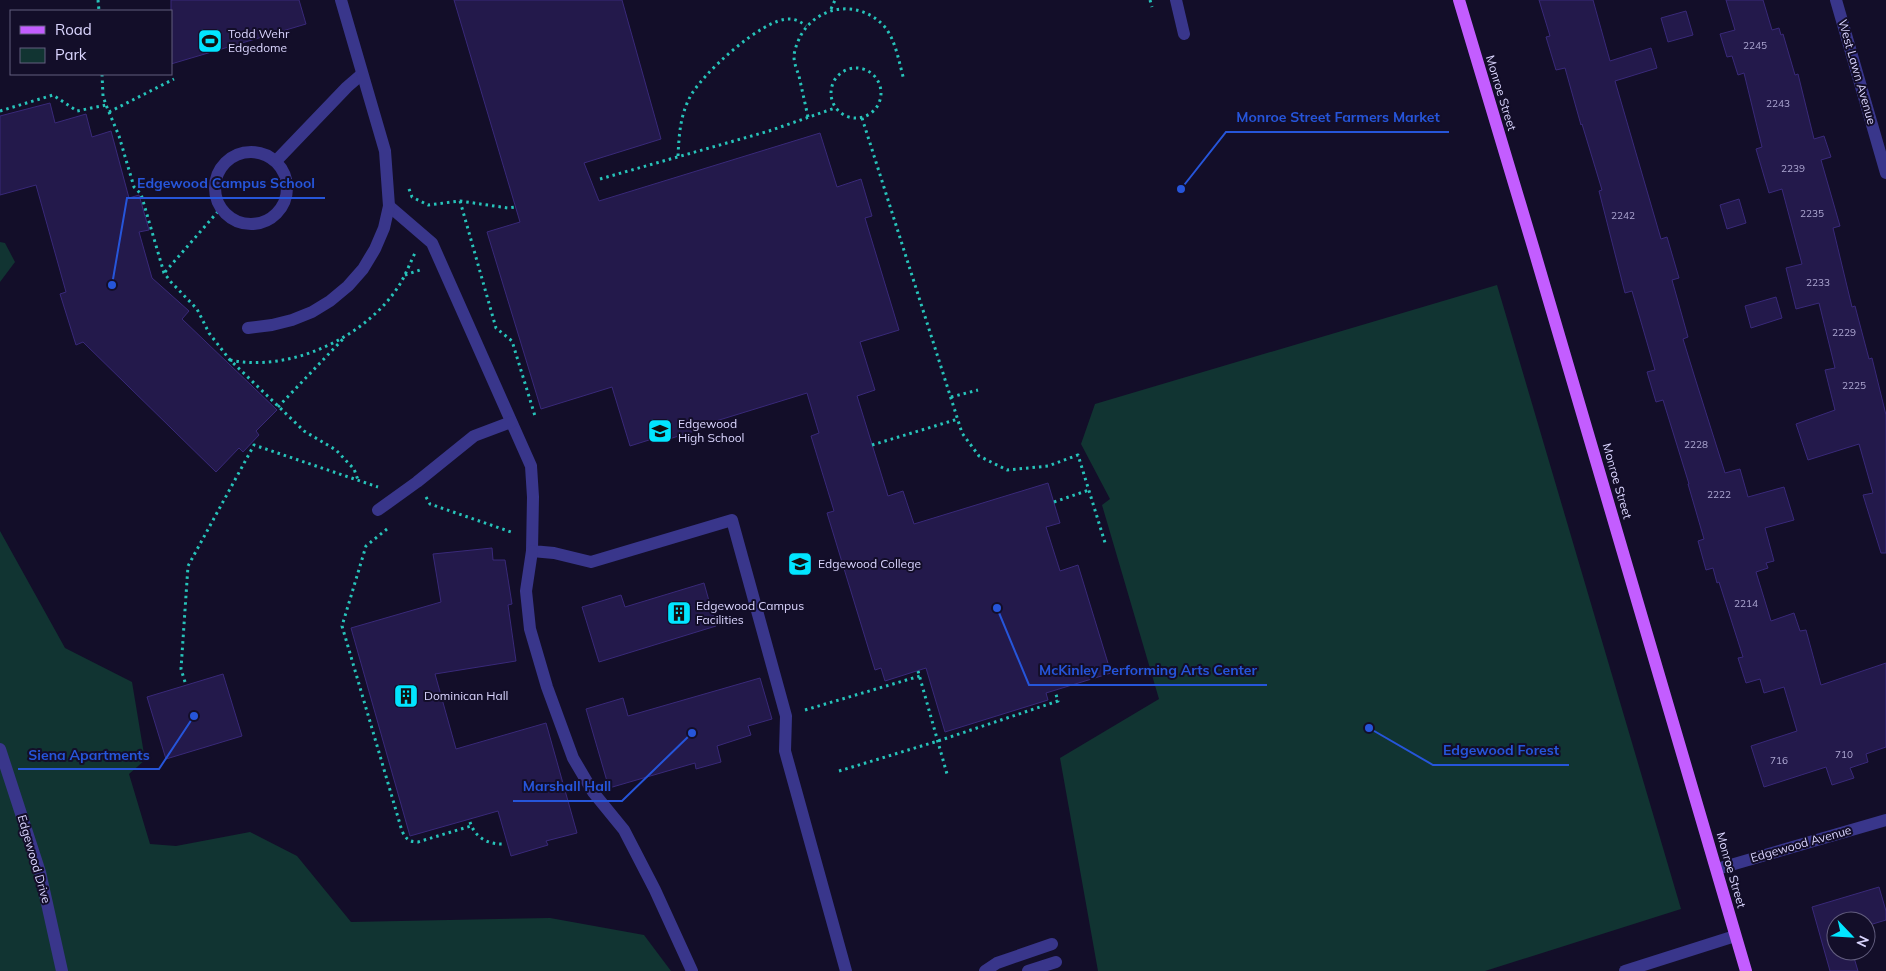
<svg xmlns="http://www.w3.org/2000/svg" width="1886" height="971" viewBox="0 0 1886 971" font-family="Mulish,sans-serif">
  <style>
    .green { fill: #113432 }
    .building { fill: #23194b; stroke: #392979 }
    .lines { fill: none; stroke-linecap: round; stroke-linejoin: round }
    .path { stroke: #27c3ba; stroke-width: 3; stroke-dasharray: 2.5 4; stroke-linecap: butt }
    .minor { stroke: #39368b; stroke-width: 12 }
    .major { stroke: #c35dff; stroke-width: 12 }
    .labels { text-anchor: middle; stroke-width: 4; stroke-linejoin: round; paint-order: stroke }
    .number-label { font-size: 10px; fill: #ada7d2 }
    .poi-label { font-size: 12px; fill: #dbd6ff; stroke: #130e29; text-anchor: start }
    .street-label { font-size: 12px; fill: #dbd6ff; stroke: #130e29 }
    .leader { fill: none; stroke: #2655da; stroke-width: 2 }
    .callout-dot { fill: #2655da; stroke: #130e29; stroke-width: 2 }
    .callout-label { font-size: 14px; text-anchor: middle; font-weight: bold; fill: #2655da; stroke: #130e29; stroke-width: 4; stroke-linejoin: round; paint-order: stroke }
  </style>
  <rect width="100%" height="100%" fill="#130e29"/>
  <!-- green -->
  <g class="green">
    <path d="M0 242 5 243 15 262 0 282Z"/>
    <path d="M1497 285 1681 909 1485 971H1098L1060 758 1159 699 1102 505 1110 499 1081 444 1095 404Z"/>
    <path d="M0 531 65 648 132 682 145 760 129 774 150 844 176 846 250 832 297 856 351 922 550 918 644 935 671 971H0Z"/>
  </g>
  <!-- building -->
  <g class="building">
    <path d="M171 0H299L306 24 171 64Z"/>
    <path d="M454 0H622L661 139 584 163 599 201 820 133 837 187 861 179 872 216 865 218 899 330 860 342 875 390 857 396 888 496 903 491 914 524 1048 483 1060 523 1046 527 1060 571 1078 565 1111 673 1046 693 1048 700 945 732 926 668 885 681 881 668 875 670 827 513 834 511 811 436 819 433 807 393 703 425 704 428 669 439 668 434 630 446 612 387 541 409 487 232 520 222Z"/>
    <path d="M1539 0H1593L1610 61 1651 48 1657 68 1615 81 1661 239 1667 237 1679 278 1672 280 1688 337 1683 339 1695 378 1725 473 1740 469 1748 497 1784 487 1794 520 1765 528 1774 561 1766 563 1768 568 1756 572 1771 621 1794 613 1800 631 1806 630 1821 685 1886 663V747L1866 754 1868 762 1850 768 1854 778 1832 785 1826 767 1764 787 1751 746 1797 731 1784 687 1764 693 1760 679 1746 683 1738 658 1743 657 1719 582 1717 583 1713 568 1706 570 1698 541 1704 539 1688 484H1689L1663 400 1656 402 1647 372 1655 370 1632 291 1625 293 1599 191 1602 190 1582 124 1581 125 1565 68 1556 70 1546 37 1550 36Z"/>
    <path d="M1726 0H1763L1772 30 1779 28 1781 35 1783 34 1795 75 1798 74 1814 139 1824 136 1831 157 1821 160 1840 226 1833 228 1852 307 1855 306 1869 359 1872 358 1886 415V553H1881L1863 495 1873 493 1859 444 1808 460 1796 424 1835 410 1825 370 1835 368 1819 303 1796 309 1786 268 1802 264 1782 189 1769 193 1756 149 1762 147 1744 73 1738 75 1732 56 1727 57 1720 34 1735 30Z"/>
    <path d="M1686 11 1693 35 1668 42 1661 18Z"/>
    <path d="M50 103 55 123 86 114 92 137 111 131 129 198 139 195 149 230 139 232 152 278 189 311 182 319 277 410 256 431 259 435 243 452 239 448 216 472 83 342 76 345 60 294 66 292 36 185 0 195V116Z"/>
    <path d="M1739 199 1746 223 1727 229 1720 205Z"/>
    <path d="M1776 297 1782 318 1751 328 1745 306Z"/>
    <path d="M492 548 493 560H505L512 604 508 605 516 661 435 674 456 749 546 723 577 833 546 841 548 845 511 856 498 811 410 836 351 628 441 602 433 554Z"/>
    <path d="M704 583 716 626 599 662 582 607 621 595 625 607Z"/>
    <path d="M223 674 242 736 166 759 147 697Z"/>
    <path d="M760 678 772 719 748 726 751 735 717 746 721 762 696 769 695 763 609 788 586 709 623 698 628 716Z"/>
    <path d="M1879 887 1886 911V920L1866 926V921H1836V951H1852L1858 971H1830L1812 907Z"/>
  </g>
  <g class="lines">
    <!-- path -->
    <g class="path">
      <path d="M98 0 99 11"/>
      <path d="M1150 0 1152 7"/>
      <path d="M831 9 835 0"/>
      <circle cx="856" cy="93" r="25"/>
      <path d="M102 74 103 96 106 105 119 136 134 187 141 194 164 273 171 282 197 309 209 333 230 360 304 431 336 450 354 469 358 480"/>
      <path d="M0 111 53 95 77 111 106 105"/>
      <path d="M109 112 174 79"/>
      <path d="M808 117C805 103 802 90 799 76 797 70 794 63 794 57 794 50 798 41 801 35 819 4 860 0 884 26 896 40 899 63 904 80"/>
      <path d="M862 118 962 433 979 456 1007 470 1048 466 1078 455 1106 546"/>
      <path d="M678 156C679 136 680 117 689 99 699 76 763 18 789 19 796 19 801 22 806 26"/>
      <path d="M600 179 769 131 835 108"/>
      <path d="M409 189 412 197 428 205 460 201 508 208 515 207"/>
      <path d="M460 201 496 328 512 341 535 416"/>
      <path d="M165 272 221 208"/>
      <path d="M405 275 423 269"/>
      <path d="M230 360C291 373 368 336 400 284 406 274 410 263 415 253"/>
      <path d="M951 397 978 390"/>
      <path d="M278 407 343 339"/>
      <path d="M872 445 958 419"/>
      <path d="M426 497 430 504 514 533"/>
      <path d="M1054 502 1089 490"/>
      <path d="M387 529 366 546 342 626 402 831C406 839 409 842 418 842L471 826"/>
      <path d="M918 671 947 774"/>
      <path d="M185 682 181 669 188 566 254 445 378 487"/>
      <path d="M805 710 920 676"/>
      <path d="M839 771 938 741 1058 701 1055 691"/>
      <path d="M470 822C475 838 489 845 505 844"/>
    </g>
    <!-- minor -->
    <g class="minor">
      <path d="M1176 0 1184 34"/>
      <path d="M1836 0 1886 173"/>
      <circle cx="251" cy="188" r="36"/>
      <path d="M276 161 347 87 362 74"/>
      <path d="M389 206 432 243 531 466 533 497 532 551 554 553 591 562 732 520 786 716 785 751 846 971"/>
      <path d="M248 328 272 325 292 320 312 312 330 301 348 286 363 269 375 249 384 228 389 206 385 151 341 0"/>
      <path d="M378 510 417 482 474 436 511 422"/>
      <path d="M532 551 526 591 530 629 547 687 573 758 593 792 624 830 655 890 692 971"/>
      <path d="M0 749 40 872 62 971"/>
      <path d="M1717 869 1886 820"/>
      <path d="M985 971 997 963 1052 944"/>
      <path d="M1028 971 1056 962"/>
      <path d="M1625 971 1735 936"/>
    </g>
    <!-- major -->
    <path class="major" d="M1459 0 1534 250 1746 971"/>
  </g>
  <!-- icons -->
  <defs>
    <symbol id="stadium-square" viewBox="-11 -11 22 22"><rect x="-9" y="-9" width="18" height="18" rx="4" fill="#02e5ff" stroke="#130e29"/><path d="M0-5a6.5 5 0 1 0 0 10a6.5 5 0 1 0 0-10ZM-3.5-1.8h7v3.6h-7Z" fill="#111"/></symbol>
    <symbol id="school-square" viewBox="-11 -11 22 22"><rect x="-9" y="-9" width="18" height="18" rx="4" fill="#02e5ff" stroke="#130e29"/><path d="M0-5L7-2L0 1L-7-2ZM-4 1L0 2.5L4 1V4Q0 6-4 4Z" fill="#111"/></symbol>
    <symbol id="university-square" viewBox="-11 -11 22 22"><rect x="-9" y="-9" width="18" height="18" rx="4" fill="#02e5ff" stroke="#130e29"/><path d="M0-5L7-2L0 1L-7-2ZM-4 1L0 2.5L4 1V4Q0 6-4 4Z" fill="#111"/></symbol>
    <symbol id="building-square" viewBox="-11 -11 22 22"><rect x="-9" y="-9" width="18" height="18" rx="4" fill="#02e5ff" stroke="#130e29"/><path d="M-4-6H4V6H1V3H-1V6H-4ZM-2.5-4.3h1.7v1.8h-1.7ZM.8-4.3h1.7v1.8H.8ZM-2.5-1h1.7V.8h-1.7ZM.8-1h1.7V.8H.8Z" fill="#111"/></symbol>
  </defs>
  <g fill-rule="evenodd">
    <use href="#stadium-square" x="196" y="27" width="28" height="28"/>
    <use href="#school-square" x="646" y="417" width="28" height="28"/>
    <use href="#university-square" x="786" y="550" width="28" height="28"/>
    <use href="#building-square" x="665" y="599" width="28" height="28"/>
    <use href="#building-square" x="392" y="682" width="28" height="28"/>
  </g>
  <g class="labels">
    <!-- number labels -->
    <g class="number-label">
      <text x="1755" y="49">2245</text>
      <text x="1778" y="107">2243</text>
      <text x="1793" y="172">2239</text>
      <text x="1812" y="217">2235</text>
      <text x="1623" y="219">2242</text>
      <text x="1818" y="286">2233</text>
      <text x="1844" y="336">2229</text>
      <text x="1854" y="389">2225</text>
      <text x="1696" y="448">2228</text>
      <text x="1719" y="498">2222</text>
      <text x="1746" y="607">2214</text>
      <text x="1844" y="758">710</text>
      <text x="1779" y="764">716</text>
    </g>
    <!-- poi labels -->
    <g class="poi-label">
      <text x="228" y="38">Todd Wehr<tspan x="228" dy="14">Edgedome</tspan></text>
      <text x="678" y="428">Edgewood<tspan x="678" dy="14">High School</tspan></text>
      <text x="818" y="568">Edgewood College</text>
      <text x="696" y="610">Edgewood Campus<tspan x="696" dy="14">Facilities</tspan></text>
      <text x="424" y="700">Dominican Hall</text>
    </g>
    <!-- street labels -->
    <g class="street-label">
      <text transform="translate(1857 72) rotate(74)" y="4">West Lawn Avenue</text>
      <text transform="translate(1501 93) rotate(73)" y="4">Monroe Street</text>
      <text transform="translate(1617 481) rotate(74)" y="4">Monroe Street</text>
      <text transform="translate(1801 844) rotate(-16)" y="4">Edgewood Avenue</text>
      <text transform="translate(34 859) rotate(74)" y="4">Edgewood Drive</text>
      <text transform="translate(1731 870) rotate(74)" y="4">Monroe Street</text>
    </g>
  </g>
  <!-- callouts -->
  <path class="leader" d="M1181 189L1226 132H1449M112 285L127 198H325M997 608L1029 685H1267M1369 728L1433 765H1569M194 716L159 769H18M692 733L622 801H513"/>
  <g class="callout-dot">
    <circle cx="1181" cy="189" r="5"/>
    <circle cx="112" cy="285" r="5"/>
    <circle cx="997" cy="608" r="5"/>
    <circle cx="1369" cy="728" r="5"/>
    <circle cx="194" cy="716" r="5"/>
    <circle cx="692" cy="733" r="5"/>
  </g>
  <g class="callout-label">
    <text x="1338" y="122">Monroe Street Farmers Market</text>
    <text x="226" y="188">Edgewood Campus School</text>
    <text x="1148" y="675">McKinley Performing Arts Center</text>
    <text x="1501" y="755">Edgewood Forest</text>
    <text x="89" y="760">Siena Apartments</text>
    <text x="567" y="791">Marshall Hall</text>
  </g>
  <!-- legend -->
  <rect x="10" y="10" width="162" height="65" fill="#130e29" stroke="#635e7f"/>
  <rect x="20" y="26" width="25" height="8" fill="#c35dff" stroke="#635e7f"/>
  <text x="55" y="35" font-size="15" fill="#dbd6ff">Road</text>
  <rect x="20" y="48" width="25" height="15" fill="#113432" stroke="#635e7f"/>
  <text x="55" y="60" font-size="15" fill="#dbd6ff">Park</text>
  <!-- north arrow -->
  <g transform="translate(1851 936) rotate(115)"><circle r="24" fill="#130e29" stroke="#635e7f"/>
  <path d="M0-4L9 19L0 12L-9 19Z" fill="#02e5ff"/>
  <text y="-8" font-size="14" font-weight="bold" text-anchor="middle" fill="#dbd6ff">N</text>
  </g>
</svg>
